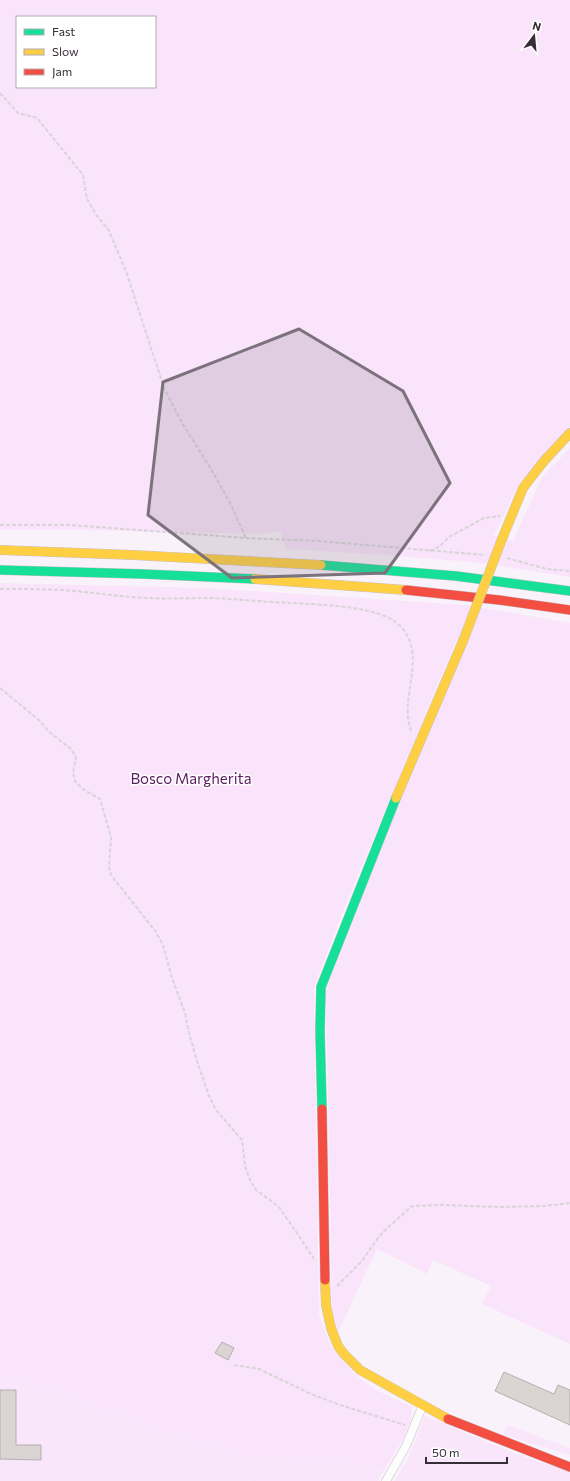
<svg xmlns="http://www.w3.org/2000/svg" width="570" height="1481" viewBox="0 0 570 1481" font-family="Commissioner,sans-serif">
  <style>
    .built { fill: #f9e6fb }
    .green { fill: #f9e4fb; fill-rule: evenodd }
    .building { fill: #dad5d3; stroke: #b4afad }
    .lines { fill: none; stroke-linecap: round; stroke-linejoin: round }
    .street-casing { stroke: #c8c0c8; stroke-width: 9 }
    .fast-casing { stroke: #c8c0c8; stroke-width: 10 }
    .slow-casing { stroke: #c8c0c8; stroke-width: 10 }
    .jam-casing { stroke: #c8c0c8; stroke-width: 10 }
    .path { stroke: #d8d4d8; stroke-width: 2; stroke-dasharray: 4 2; stroke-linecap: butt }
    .street { stroke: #fefdfe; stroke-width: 8 }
    .fast { stroke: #16e098; stroke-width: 9 }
    .slow { stroke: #ffcf43; stroke-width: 9 }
    .jam { stroke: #f24e42; stroke-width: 9 }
    .slow-bridge-casing { stroke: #c8c0c8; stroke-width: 10; stroke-linecap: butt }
    .slow-bridge { stroke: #ffcf43; stroke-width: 9 }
    .marked { fill: #7b727b; fill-opacity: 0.2; stroke: #7b727b; stroke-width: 3; stroke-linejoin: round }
    .labels { text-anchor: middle; stroke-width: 3; stroke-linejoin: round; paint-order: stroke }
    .park-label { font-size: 15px; fill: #5c2062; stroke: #fff }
  </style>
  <rect width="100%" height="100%" fill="#faf2fa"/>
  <!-- built -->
  <g class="built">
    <path d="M0 1377 41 1387 148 1428 244 1456 328 1462 384 1470 378 1481H358L343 1479 270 1477 248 1481H0Z"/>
    <path d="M425 1416 524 1457 570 1471V1481H394L409 1457Z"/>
    <path d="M507 1425 570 1448V1455L503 1435Z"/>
  </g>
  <!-- green -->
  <g class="green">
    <path d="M0 0H570V427L518 485 494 536 513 541 542 477 570 448V577L481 563 386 555 286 549 280 531 258 534 79 530H0ZM17 17H155V87H17Z"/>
    <path d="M0 583 208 588 467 605 570 623V1344L482 1304 491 1286 433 1260 427 1274 377 1249 338 1332 332 1308 326 989 351 920 463 641 457 639 341 916 314 988 319 1314 331 1347 354 1374 376 1390 412 1407 410 1423 402 1441 384 1470 328 1462 244 1456 148 1428 41 1387 0 1377Z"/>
    <path d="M270 1477 343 1479 358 1481H248Z"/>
  </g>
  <!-- building -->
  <g class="building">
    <path d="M222 1342 234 1348 228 1360 215 1353Z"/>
    <path d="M504 1372 554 1394 558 1385 570 1390V1425L495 1391Z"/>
    <path d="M0 1390H16V1445H41V1460L0 1459Z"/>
  </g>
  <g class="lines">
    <defs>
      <path id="street" d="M386 1481 406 1446 423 1405"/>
      <g id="fast">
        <path d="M321 565 456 576 570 591"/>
        <path d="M0 570 143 574 255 579"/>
        <path d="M322 1109 320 1031 321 987 396 798"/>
      </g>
      <g id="slow">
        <path d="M502 539 523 488 544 461 570 433"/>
        <path d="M0 550 133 555 321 565"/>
        <path d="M255 579 406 590"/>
        <path d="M396 798 463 641"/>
        <path d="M325 1280 326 1305 331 1328 338 1346 344 1354 360 1370 448 1419"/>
      </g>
      <g id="jam">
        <path d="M406 590 499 600 570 610"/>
        <path d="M322 1109 325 1280"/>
        <path d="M448 1419 570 1467"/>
      </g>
    </defs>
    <!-- street casing -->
    <use href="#street" class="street-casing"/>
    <!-- fast casing -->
    <use href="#fast" class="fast-casing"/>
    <!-- slow casing -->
    <use href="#slow" class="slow-casing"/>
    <!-- jam casing -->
    <use href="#jam" class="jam-casing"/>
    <!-- path -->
    <g class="path">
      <path d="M0 93 18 113 37 118 83 175 87 199 97 216 108 229 126 271 164 388 182 423 211 469 230 503 246 538"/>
      <path d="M0 525H70L246 538 319 541 485 555"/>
      <path d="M430 551 440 546 449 537 484 518 500 516"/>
      <path d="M507 558 547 569 570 571"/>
      <path d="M0 589C21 589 42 589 63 590 92 592 119 597 148 598 168 599 188 598 208 598 236 599 264 602 293 603 321 605 383 605 402 628 428 659 397 700 412 733"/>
      <path d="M0 688 40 721 48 731 71 749 76 757 73 773 75 781 84 790 100 799 111 837 109 866 111 875 156 932 163 945 172 978 185 1013 189 1033 197 1061 209 1096 216 1110 242 1140 245 1166 250 1180 256 1190 279 1207 297 1233 314 1259"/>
      <path d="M337 1286 362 1261 375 1242 384 1231 412 1206 441 1205 499 1207 544 1206 570 1203"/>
      <path d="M234 1365 259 1369 311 1394 340 1405 405 1425"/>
    </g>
    <!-- street -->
    <use href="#street" class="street"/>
    <!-- fast -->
    <use href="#fast" class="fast"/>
    <!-- slow -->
    <use href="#slow" class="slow"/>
    <!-- jam -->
    <use href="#jam" class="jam"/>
    <defs>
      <path id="slow-bridge" d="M463 641 502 539"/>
    </defs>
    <!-- slow-bridge casing -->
    <use href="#slow-bridge" class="slow-bridge-casing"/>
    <!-- slow-bridge -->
    <use href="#slow-bridge" class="slow-bridge"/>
  </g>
  <!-- marked area -->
  <path class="marked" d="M299 329 403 391 450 483 385 573 232 578 148 515 163 382Z"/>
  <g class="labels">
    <!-- park labels -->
    <g class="park-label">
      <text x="191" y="784">Bosco Margherita</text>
    </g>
  </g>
  <!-- legend -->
  <rect x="16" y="16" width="140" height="72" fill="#ffffff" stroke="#afabaf"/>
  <rect x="24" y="29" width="20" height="6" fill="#16e098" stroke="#afabaf"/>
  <text x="52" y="36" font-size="12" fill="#362d37">Fast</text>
  <rect x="24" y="49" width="20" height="6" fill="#ffcf43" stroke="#afabaf"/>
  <text x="52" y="56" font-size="12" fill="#362d37">Slow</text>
  <rect x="24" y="69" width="20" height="6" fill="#f24e42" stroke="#afabaf"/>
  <text x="52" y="76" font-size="12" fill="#362d37">Jam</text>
  <!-- north arrow -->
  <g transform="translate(534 36) rotate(16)" stroke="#ffffff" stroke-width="3" paint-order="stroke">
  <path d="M0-3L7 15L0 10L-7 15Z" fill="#362d37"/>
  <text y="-6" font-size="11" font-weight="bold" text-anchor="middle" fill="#362d37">N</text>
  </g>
  <!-- scale -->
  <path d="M426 1457v6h81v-6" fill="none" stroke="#362d37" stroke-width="2"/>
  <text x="432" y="1457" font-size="12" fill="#362d37" stroke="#ffffff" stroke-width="3" paint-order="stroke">50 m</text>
</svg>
